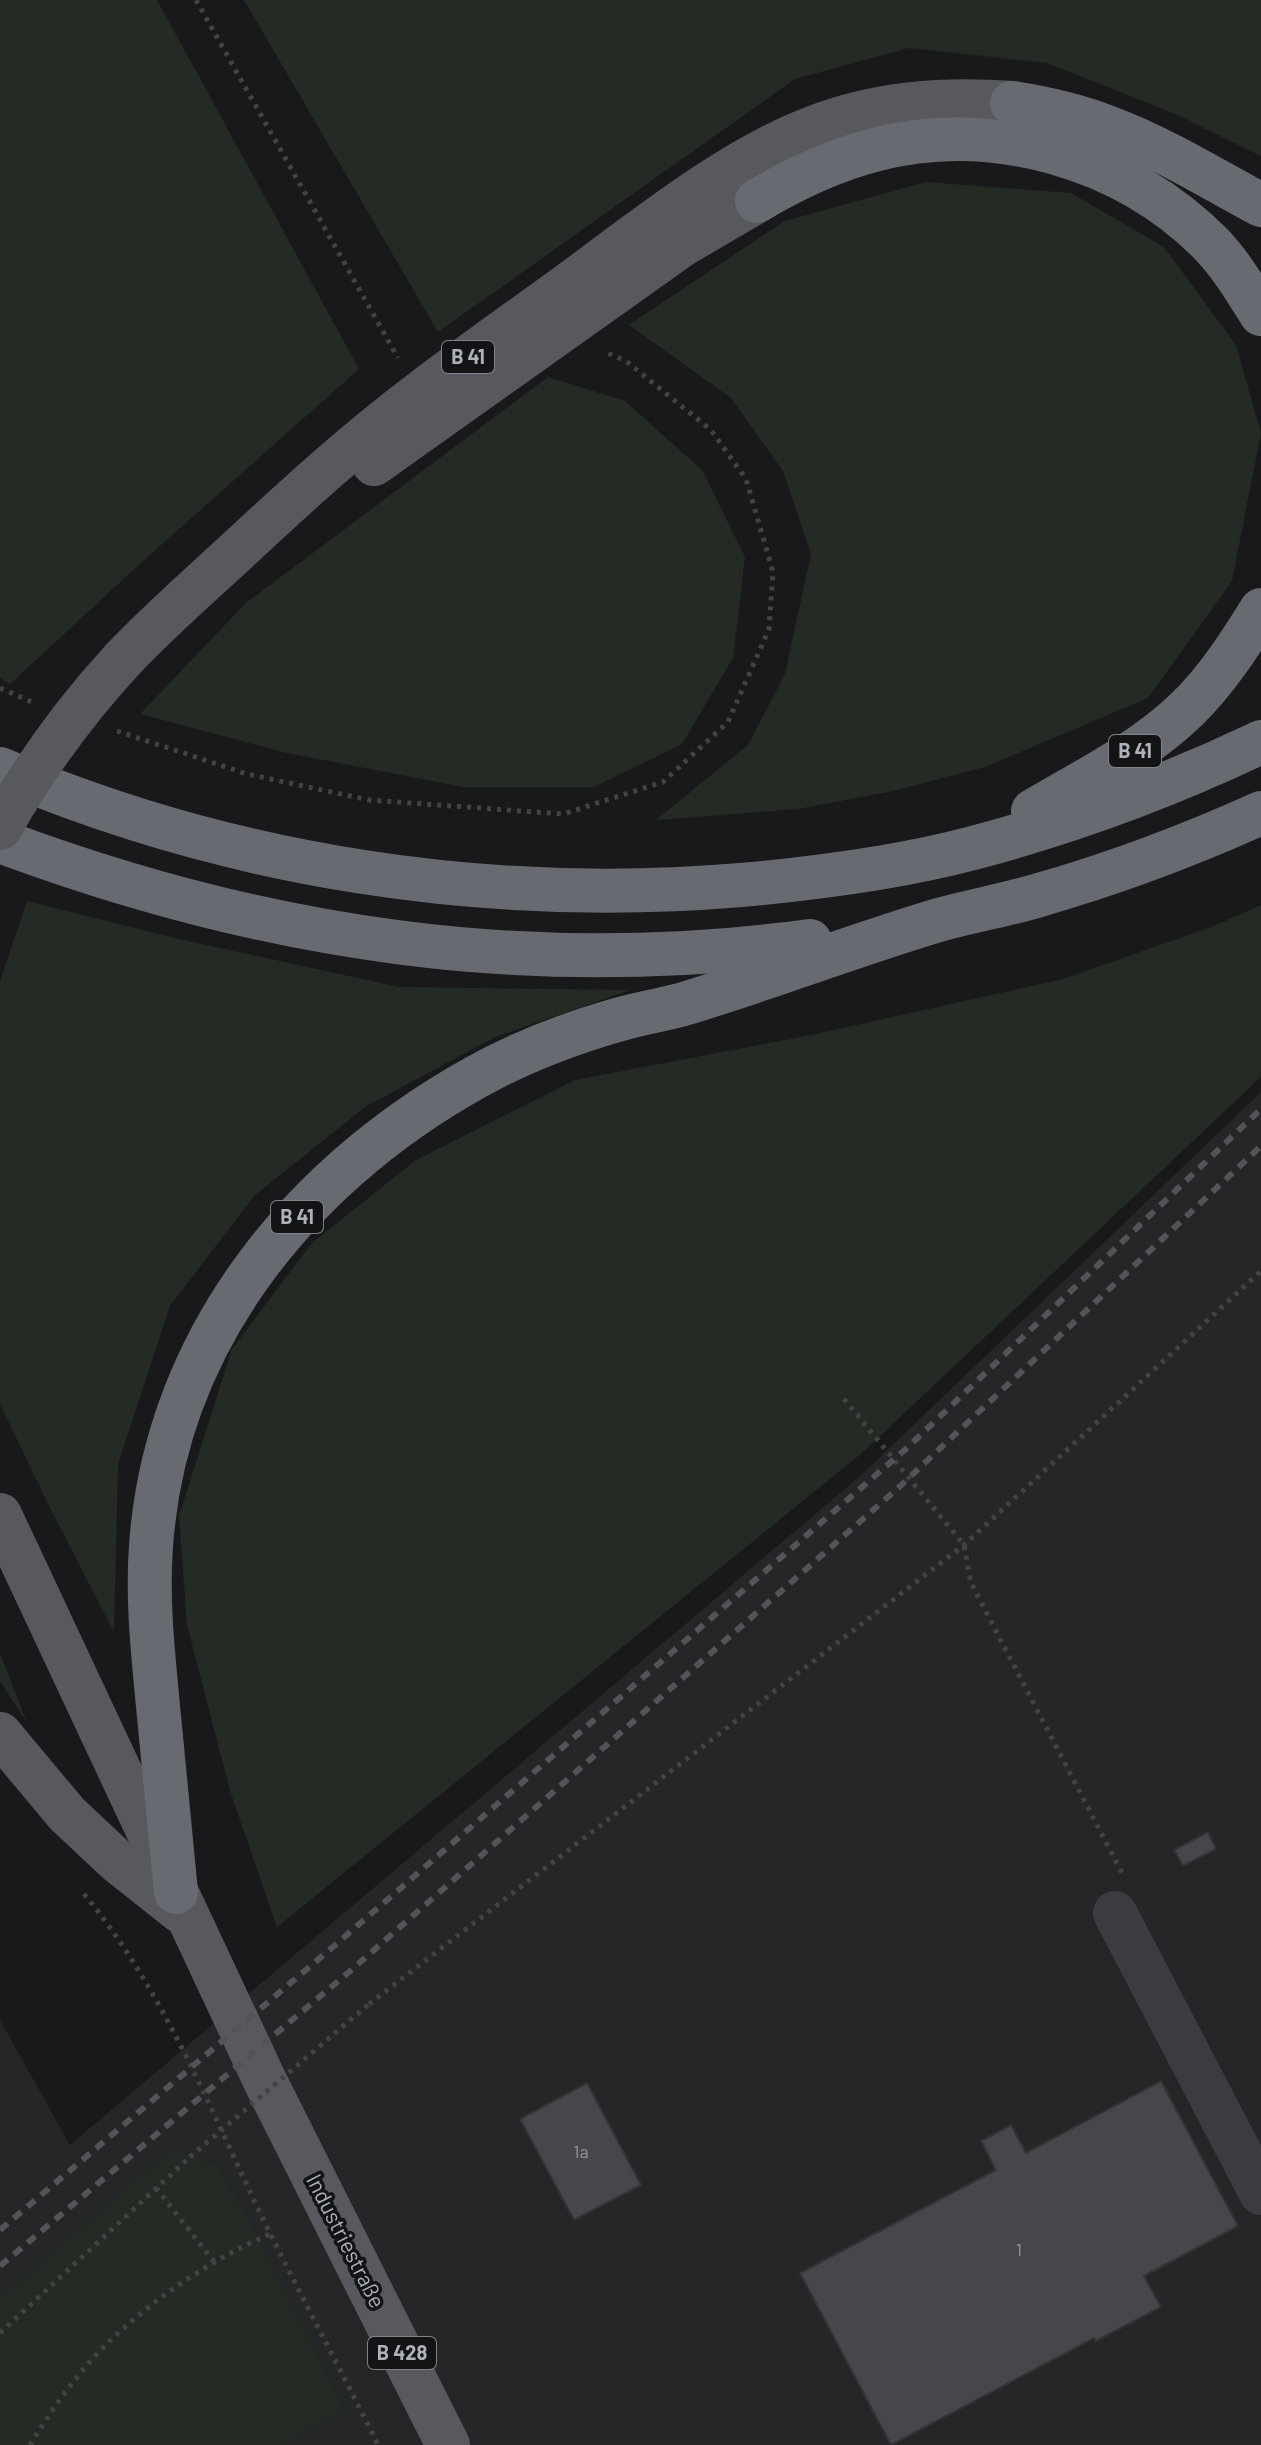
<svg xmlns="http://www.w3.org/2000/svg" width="1261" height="2445" viewBox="0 0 1261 2445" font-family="Barlow,sans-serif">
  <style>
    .built { fill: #252628 }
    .green { fill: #242b24 }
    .building { fill: #46474b; stroke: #343437; stroke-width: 2 }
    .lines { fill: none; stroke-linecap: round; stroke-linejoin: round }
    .path { stroke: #414346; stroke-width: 5; stroke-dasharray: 4 6; stroke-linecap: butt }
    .minor { stroke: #3b3c40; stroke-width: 44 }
    .major { stroke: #57595e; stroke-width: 44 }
    .highway { stroke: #676a70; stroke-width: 44 }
    .rail { stroke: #525458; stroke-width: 6; stroke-dasharray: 10 8; stroke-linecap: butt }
    .path-bridge { stroke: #414346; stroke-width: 5; stroke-dasharray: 4 6; stroke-linecap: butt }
    .major-bridge { stroke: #57595e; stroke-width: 44 }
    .labels { text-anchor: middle; stroke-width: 7; stroke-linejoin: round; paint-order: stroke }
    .number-label { font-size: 18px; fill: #93969e }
    .shield { fill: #141416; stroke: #7f8288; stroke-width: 2 }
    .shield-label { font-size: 20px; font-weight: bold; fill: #adb1b9 }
    .street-label { font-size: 22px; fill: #adb1b9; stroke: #141416 }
  </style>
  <rect width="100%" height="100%" fill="#19191b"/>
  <!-- built -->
  <path class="built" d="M1261 1092V2445H0V2020L70 2145 859 1477Z"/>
  <!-- green -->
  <g class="green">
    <path d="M0 0H157L359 369 143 561 10 684 0 678Z"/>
    <path d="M244 0H1261V156L1173 113 1047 63 908 48 795 79 438 332Z"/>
    <path d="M926 182 1071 193 1164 247 1236 345 1261 433 1232 581 1148 698 985 767 893 791 798 809 656 820 748 745 785 674 811 554 783 471 731 398 629 325 785 221Z"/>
    <path d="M548 377 625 401 702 470 745 557 733 658 682 744 594 787H463L287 753 140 714 246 603Z"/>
    <path d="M27 901 179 939 399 987 630 990 495 1037 365 1107 254 1196 170 1306 118 1464 114 1632 50 1508 0 1404V981Z"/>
    <path d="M1261 905V1077L862 1453 277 1927 230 1791 187 1625 179 1516 232 1349 312 1243 416 1160 575 1080 811 1035 1063 979 1214 926Z"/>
    <path d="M0 1653 27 1723 0 1681Z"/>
    <path d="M173 2149 220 2168 346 2411 280 2445H0V2300Z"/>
  </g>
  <!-- building -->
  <g class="building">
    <path d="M1208 1832 1216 1849 1183 1866 1174 1850Z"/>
    <path d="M1161 2081 1238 2226 1144 2276 1161 2307 1096 2341 1094 2338 891 2445 800 2273 996 2170 981 2141 1011 2125 1026 2153Z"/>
    <path d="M587 2083 641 2185 574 2220 520 2119Z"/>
  </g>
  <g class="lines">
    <!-- path -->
    <g class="path">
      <path d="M196 0 398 358"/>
      <path d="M0 688 32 702"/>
      <path d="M117 731 247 774 369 800 563 814 663 782 728 722 769 629 773 572 746 479 711 430 626 361 605 352"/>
      <path d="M844 1399 964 1545 971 1583 1122 1873"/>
      <path d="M84 1894C158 1983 203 2092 252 2196 292 2280 337 2362 378 2445"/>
      <path d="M369 2004 964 1545 1261 1271"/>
      <path d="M156 2188 215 2263"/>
      <path d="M0 2333 190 2157"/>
      <path d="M30 2445C46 2419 63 2393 83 2370 129 2314 205 2262 270 2234"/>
    </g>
    <!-- minor -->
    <path class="minor" d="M1115 1913 1261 2193"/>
    <!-- major -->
    <g class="major">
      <path d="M374 464 682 245 757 201"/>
      <path d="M123 659C159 621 198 587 237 551 296 496 355 442 420 393 471 354 524 317 576 279 645 228 730 160 810 129 875 103 942 98 1012 103"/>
      <path d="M0 1515 265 2081 448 2445"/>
      <path d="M0 1734 67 1814 117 1861 180 1911"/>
    </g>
    <!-- highway -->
    <g class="highway">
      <path d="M1012 103C1044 108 1076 115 1107 127 1161 147 1211 178 1261 205"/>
      <path d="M757 201C794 179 832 161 874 150 993 119 1126 157 1212 245 1231 265 1246 290 1261 314"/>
      <path d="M0 769C233 868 489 906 741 885 819 878 898 868 973 848 1072 822 1169 786 1261 742"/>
      <path d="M1033 811C1085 780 1143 752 1187 709 1216 681 1240 644 1261 610"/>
      <path d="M0 841C266 940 528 979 810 941"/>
      <path d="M176 1892C170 1830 164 1768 158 1706 153 1653 147 1600 151 1546 166 1333 309 1164 493 1068 532 1048 575 1032 617 1020 640 1013 664 1010 687 1003 769 978 850 947 932 922 966 912 1001 906 1036 896 1113 874 1188 846 1261 813"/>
    </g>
    <!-- rail -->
    <g class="rail">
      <path d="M0 2230 334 1946 907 1448 1261 1109"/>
      <path d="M0 2266 349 1972 897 1489 1261 1146"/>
    </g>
    <!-- path-bridge -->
    <path class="path-bridge" d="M190 2157 369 2004"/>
    <!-- major-bridge -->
    <path class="major-bridge" d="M0 828C35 766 75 711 123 659"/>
  </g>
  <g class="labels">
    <!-- number labels -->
    <g class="number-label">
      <text x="581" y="2158">1a</text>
      <text x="1019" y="2256">1</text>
    </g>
    <!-- shield labels -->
    <g class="shield">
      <rect x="442" y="341" width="52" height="32" rx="6"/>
      <rect x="1109" y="735" width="52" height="32" rx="6"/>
      <rect x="271" y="1201" width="52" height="32" rx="6"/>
      <rect x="368" y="2337" width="68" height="32" rx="6"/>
    </g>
    <g class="shield-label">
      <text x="468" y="364">B 41</text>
      <text x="1135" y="758">B 41</text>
      <text x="297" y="1224">B 41</text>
      <text x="402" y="2360">B 428</text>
    </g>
    <!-- street labels -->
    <g class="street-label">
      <text transform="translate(346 2241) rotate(63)" y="8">Industriestraße</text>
    </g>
  </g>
</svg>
